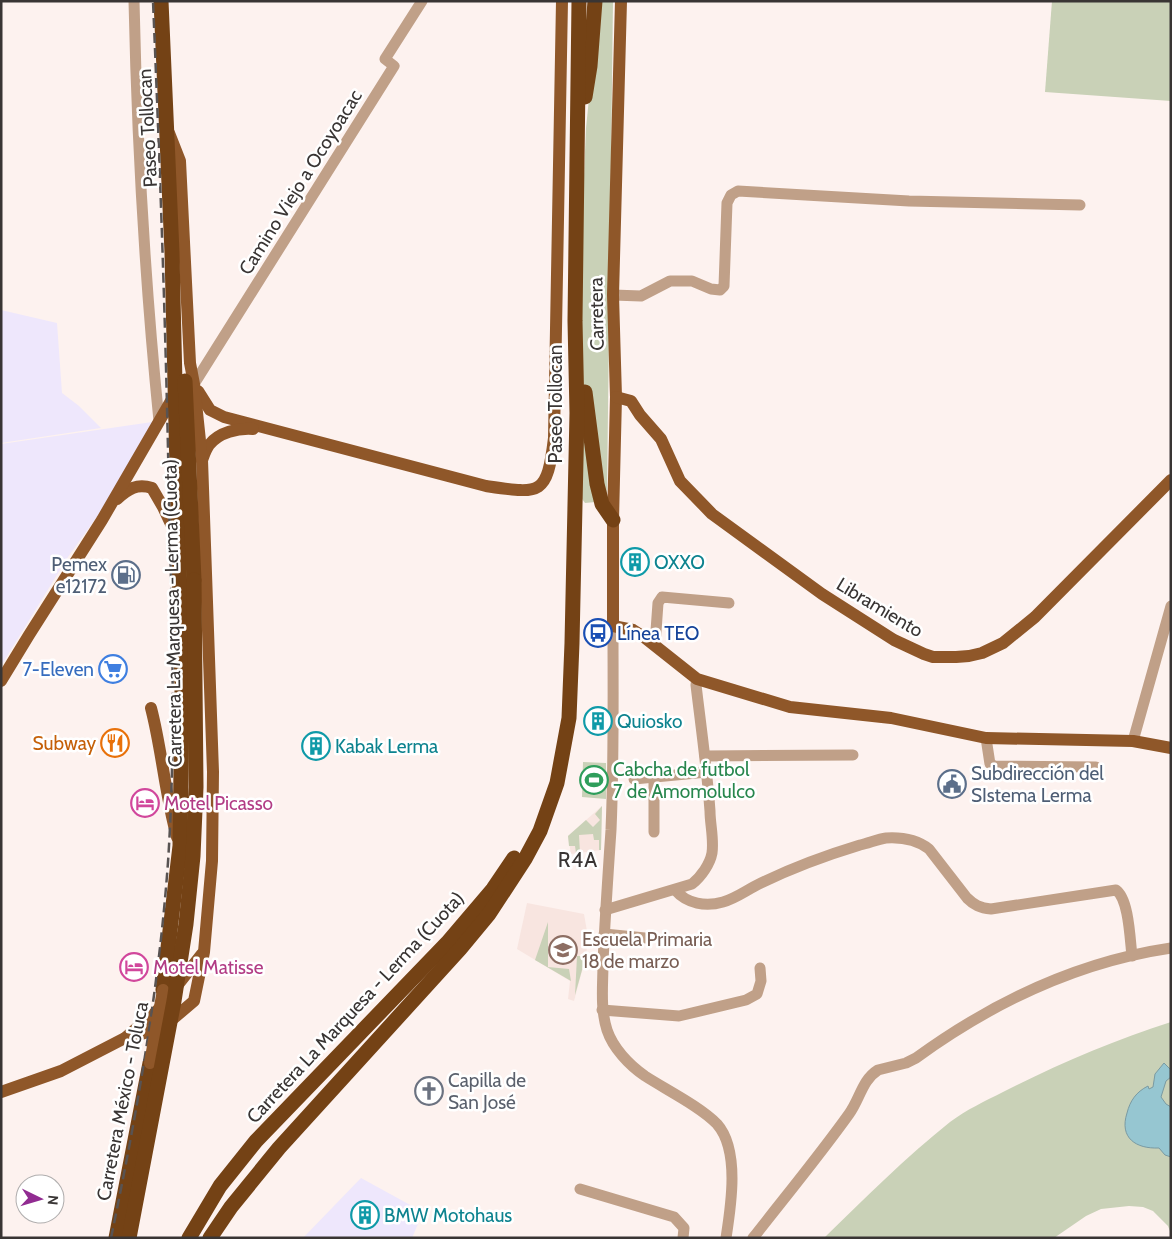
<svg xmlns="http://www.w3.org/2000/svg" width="1172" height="1239" viewBox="0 0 1172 1239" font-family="Cabin,sans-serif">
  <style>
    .built { fill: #f8e5e0 }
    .industrial { fill: #eee7fc }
    .green { fill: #c9d1b7 }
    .water { fill: #96c6d1; stroke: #7a9aa2 }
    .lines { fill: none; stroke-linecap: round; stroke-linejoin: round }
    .minor { stroke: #c0a088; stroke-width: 11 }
    .major { stroke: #8f5729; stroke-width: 12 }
    .highway { stroke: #744215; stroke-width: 15 }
    .rail { stroke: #585352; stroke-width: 2.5; stroke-dasharray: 10 5; stroke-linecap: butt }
    .major-bridge { stroke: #8f5729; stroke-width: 12 }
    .highway-bridge { stroke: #744215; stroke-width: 15 }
    .labels { text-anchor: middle; stroke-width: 5; stroke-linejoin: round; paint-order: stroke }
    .street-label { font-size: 19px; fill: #393534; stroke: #fff }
    .culture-label { font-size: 19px; fill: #0d838f; stroke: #fff; text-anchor: start }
    .service-label { font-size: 19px; fill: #4e5e75; stroke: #fff; text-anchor: end }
    .transit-label { font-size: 19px; fill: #164399; stroke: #fff; text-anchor: start }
    .shop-label { font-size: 19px; fill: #366cbe; stroke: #fff; text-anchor: end }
    .food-label { font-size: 19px; fill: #c56008; stroke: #fff; text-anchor: end }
    .leisure-label { font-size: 19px; fill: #27864d; stroke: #fff; text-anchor: start }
    .hotel-label { font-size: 19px; fill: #b23c85; stroke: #fff; text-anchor: start }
    .education-label { font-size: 19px; fill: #785e54; stroke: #fff; text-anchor: start }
    .worship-label { font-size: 19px; fill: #5b616d; stroke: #fff; text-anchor: start }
    .quarter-label { font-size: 21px; letter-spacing: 1px; fill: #393534; stroke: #fff }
  </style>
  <rect width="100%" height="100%" fill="#fdf2ef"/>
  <!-- built -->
  <g class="built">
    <path d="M602 806 601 850 571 854 568 836Z"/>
    <path d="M527 903 584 914 588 937 586 956 574 1001 568 999 570 981 517 949Z"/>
  </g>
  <!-- industrial -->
  <g class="industrial">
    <path d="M1 310 57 323 62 393 79 406 101 428 1 443Z"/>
    <path d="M159 421 121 483 68 557 1 666V444Z"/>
    <path d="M361 1178 423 1212 412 1238H303Z"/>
  </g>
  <!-- green -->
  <g class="green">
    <path d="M599 1H613L607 493 596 502 585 503 580 496 577 344 586 128Z"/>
    <path d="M1052 1H1171V101L1045 92Z"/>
    <path d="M583 762 606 763V799L582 797Z"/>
    <path d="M602 806 601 850H599V840H594L593 834 579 835 580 853H576L575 846H569L568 836 586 820 593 827 600 820 595 814Z"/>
    <path d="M548 922V967L569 969 571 981 535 960Z"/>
    <path d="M577 956H586L575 995Z"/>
    <path d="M1171 1022V1234L1168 1226 1153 1211 1143 1207 1129 1206 1101 1209 1086 1216 1054 1238H824C865 1198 906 1157 950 1122 966 1110 985 1101 1003 1092 1056 1065 1114 1040 1171 1022Z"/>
  </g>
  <!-- water -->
  <path class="water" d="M1164 1063 1171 1070V1077L1166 1081 1161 1097 1166 1104 1171 1107V1157L1165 1155 1159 1148C1136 1149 1119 1138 1127 1113 1130 1101 1136 1092 1148 1086L1149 1089 1153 1087 1155 1074Z"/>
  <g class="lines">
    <!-- minor -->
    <g class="minor">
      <path d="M134 1C137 142 145 282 159 421"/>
      <path d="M613 295 641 296 670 281H692L711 289 720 290 724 286 727 203 731 195 738 191 909 201 1080 205"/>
      <path d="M194 384 394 66 385 59 422 1"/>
      <path d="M613 626C613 694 614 762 611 830 608 874 605 918 603 962 603 985 600 1008 607 1030 613 1048 629 1065 645 1076 665 1089 701 1107 717 1124 740 1150 731 1206 726 1238"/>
      <path d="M655 645 658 603 662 597 729 603"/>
      <path d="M986 738 990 764 995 766 1096 767"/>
      <path d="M1133 741 1171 606"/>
      <path d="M705 756 853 755"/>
      <path d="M654 777V832"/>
      <path d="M634 779 707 772"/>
      <path d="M675 890C687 904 706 907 723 902 737 898 748 889 761 883 792 868 827 855 860 845 869 843 878 839 886 838 902 837 916 839 929 849L967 898C974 905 980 908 991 909L1116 890C1129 899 1130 940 1132 956"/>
      <path d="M605 910 692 884C701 877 710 864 712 853 714 839 710 824 710 811 707 769 701 727 696 685L697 679"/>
      <path d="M604 934 645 938"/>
      <path d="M602 1010 679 1016 746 1000 757 994 761 981 760 968"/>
      <path d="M580 1189 674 1217 684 1228 683 1238"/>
      <path d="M753 1238C785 1197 819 1156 849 1114 860 1099 862 1080 878 1070L906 1063 916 1058C993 1002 1076 962 1171 948"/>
    </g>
    <!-- major -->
    <g class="major">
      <path d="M621 1 613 295 616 397 613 520V626L633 630 644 637 697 679 790 707 891 718 986 738 1133 741 1171 748"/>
      <path d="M198 391 210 410 224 417 486 486C541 494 547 496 554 438L562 1"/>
      <path d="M616 397 631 401 640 415 661 439 680 481 712 514 822 594 894 640 924 654 933 657H956L969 656 982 653 1003 643 1035 617 1171 480"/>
      <path d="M202 460C204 455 206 449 209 445 219 432 238 428 253 429"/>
      <path d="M117 499C128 489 137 483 152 488L163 507 178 539"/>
      <path d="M1 681 29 635 102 520 175 394"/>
      <path d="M151 708C162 750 165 795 177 837"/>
      <path d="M176 987 202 954"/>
      <path d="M125 1038 156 1012 164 1003"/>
      <path d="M1 1092 61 1071 123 1039 152 1031 168 1023 194 1001 204 952 212 861 213 772 202 460 194 384 190 363 180 161 169 133"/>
    </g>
    <!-- highway -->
    <g class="highway">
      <path d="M161 1 172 253 182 688 180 846 163 990"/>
      <path d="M585 97 590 66 595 1"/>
      <path d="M185 381 194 580"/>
      <path d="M585 392 597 484 602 504 613 520"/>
      <path d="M116 1238 150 1063"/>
      <path d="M189 1238 220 1186 256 1141 447 943 493 889 514 858"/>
      <path d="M210 1238 231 1207 279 1148 460 949 489 914 525 859 540 831 557 783 569 718 572 643 577 413 575 321 579 1"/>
    </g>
    <!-- rail -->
    <path class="rail" d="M111 1238C137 1113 159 988 168 862 176 741 172 621 169 500 166 334 160 168 153 1"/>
    <!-- major-bridge -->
    <path class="major-bridge" d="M150 1063 163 990"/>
    <!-- highway-bridge -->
    <path class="highway-bridge" d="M129 1238 174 1001 186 924 193 856 196 787 194 580"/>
  </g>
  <!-- icons -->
  <defs>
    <symbol id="building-ring" viewBox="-11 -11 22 22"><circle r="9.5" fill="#fff" stroke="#0f9aa8" stroke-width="1.5"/><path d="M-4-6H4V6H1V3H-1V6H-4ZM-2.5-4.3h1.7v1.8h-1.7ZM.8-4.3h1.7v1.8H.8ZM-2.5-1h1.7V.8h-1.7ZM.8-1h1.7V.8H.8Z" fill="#0f9aa8"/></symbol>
    <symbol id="fuel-ring" viewBox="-11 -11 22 22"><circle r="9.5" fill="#fff" stroke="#5c6f8a" stroke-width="1.5"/><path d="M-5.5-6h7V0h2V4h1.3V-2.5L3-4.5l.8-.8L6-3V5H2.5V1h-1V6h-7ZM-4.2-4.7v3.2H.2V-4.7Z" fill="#5c6f8a"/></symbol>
    <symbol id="bus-ring" viewBox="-11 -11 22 22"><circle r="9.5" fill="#fff" stroke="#1a4fb4" stroke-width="1.5"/><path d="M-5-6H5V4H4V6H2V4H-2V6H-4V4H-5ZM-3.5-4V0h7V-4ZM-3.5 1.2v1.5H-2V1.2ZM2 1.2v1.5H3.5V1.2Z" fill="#1a4fb4"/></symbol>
    <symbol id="supermarket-ring" viewBox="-11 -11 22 22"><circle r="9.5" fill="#fff" stroke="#3f7fe0" stroke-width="1.5"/><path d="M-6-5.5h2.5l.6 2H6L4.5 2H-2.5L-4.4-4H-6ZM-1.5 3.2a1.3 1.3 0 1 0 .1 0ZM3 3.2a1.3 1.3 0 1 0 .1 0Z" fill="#3f7fe0"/></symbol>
    <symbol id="restaurant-ring" viewBox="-11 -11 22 22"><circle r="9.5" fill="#fff" stroke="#e8710a" stroke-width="1.5"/><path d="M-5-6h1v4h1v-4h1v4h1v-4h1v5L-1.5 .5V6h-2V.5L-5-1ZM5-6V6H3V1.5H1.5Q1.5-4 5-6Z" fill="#e8710a"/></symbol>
    <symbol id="stadium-ring" viewBox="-11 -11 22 22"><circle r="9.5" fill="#fff" stroke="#2e9e5b" stroke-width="1.5"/><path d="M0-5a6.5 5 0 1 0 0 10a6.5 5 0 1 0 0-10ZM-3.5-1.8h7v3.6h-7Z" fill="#2e9e5b"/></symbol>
    <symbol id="civic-ring" viewBox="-11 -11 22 22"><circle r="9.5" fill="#fff" stroke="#5c6f8a" stroke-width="1.5"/><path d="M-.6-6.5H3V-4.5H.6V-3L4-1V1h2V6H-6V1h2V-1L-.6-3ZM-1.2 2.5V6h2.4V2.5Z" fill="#5c6f8a"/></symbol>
    <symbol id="hotel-ring" viewBox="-11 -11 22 22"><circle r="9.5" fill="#fff" stroke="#d1479c" stroke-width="1.5"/><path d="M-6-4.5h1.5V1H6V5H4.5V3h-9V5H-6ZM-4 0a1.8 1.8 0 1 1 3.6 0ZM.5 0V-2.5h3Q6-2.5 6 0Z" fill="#d1479c"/></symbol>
    <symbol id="school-ring" viewBox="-11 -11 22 22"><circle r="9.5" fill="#fff" stroke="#8d6e63" stroke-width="1.5"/><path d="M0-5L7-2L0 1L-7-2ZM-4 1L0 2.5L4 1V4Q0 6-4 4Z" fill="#8d6e63"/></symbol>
    <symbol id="church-ring" viewBox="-11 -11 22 22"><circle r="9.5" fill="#fff" stroke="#6b7280" stroke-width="1.5"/><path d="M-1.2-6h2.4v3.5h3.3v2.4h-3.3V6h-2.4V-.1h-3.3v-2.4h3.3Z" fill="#6b7280"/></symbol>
  </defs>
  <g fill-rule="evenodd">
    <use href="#building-ring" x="619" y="546" width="32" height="32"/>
    <use href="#fuel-ring" x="110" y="559" width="32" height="32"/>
    <use href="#bus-ring" x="582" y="617" width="32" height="32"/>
    <use href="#supermarket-ring" x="97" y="653" width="32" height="32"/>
    <use href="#building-ring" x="582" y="705" width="32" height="32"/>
    <use href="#restaurant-ring" x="99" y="727" width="32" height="32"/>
    <use href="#building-ring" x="300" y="730" width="32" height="32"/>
    <use href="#stadium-ring" x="578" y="764" width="32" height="32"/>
    <use href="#civic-ring" x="936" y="768" width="32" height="32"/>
    <use href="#hotel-ring" x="129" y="787" width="32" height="32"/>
    <use href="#school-ring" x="547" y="934" width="32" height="32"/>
    <use href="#hotel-ring" x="118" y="951" width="32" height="32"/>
    <use href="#church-ring" x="413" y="1075" width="32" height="32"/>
    <use href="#building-ring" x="349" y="1199" width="32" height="32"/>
  </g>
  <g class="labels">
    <!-- street labels -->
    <g class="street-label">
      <text transform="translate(147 128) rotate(-93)" y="7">Paseo Tollocan</text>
      <text transform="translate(300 182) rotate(-58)" y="7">Camino Viejo a Ocoyoacac</text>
      <text transform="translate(596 314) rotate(-91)" y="7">Carretera</text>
      <text transform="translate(555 404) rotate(-90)" y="7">Paseo Tollocan</text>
      <text transform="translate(880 607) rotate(31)" y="7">Libramiento</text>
      <text transform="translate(172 613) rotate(-91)" y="7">Carretera La Marquesa - Lerma (Cuota)</text>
      <text transform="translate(355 1007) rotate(-47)" y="7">Carretera La Marquesa - Lerma (Cuota)</text>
      <text transform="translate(122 1101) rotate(-79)" y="7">Carretera México - Toluca</text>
    </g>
    <!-- culture labels -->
    <g class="culture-label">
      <text x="654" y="569">OXXO</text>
      <text x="617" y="728">Quiosko</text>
      <text x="335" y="753">Kabak Lerma</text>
      <text x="384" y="1222">BMW Motohaus</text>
    </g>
    <!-- service labels -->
    <g class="service-label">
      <text x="107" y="571">Pemex<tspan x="107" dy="22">e12172</tspan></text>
      <text x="971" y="780" text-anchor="start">Subdirección del<tspan x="971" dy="22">SIstema Lerma</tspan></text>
    </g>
    <!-- transit labels -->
    <g class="transit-label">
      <text x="617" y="640">Línea TEO</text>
    </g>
    <!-- shop labels -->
    <g class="shop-label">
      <text x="94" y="676">7-Eleven</text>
    </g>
    <!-- food labels -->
    <g class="food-label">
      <text x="96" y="750">Subway</text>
    </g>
    <!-- leisure labels -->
    <g class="leisure-label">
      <text x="613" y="776">Cabcha de futbol<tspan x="613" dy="22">7 de Amomolulco</tspan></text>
    </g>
    <!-- hotel labels -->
    <g class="hotel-label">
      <text x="164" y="810">Motel Picasso</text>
      <text x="153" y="974">Motel Matisse</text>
    </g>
    <!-- education labels -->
    <g class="education-label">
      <text x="582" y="946">Escuela Primaria<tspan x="582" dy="22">18 de marzo</tspan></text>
    </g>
    <!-- worship labels -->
    <g class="worship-label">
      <text x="448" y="1087">Capilla de<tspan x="448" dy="22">San José</tspan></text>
    </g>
    <!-- quarter labels -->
    <g class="quarter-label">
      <text x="578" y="867">R4A</text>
    </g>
  </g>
  <!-- border -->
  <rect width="1172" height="1239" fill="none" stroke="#393534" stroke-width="5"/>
  <!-- north arrow -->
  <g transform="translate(40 1199) rotate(95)"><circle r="24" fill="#ffffff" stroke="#b0aeae"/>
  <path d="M0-4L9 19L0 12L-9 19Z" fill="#912b91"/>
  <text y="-8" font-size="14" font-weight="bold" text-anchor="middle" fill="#393534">N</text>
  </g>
</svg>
